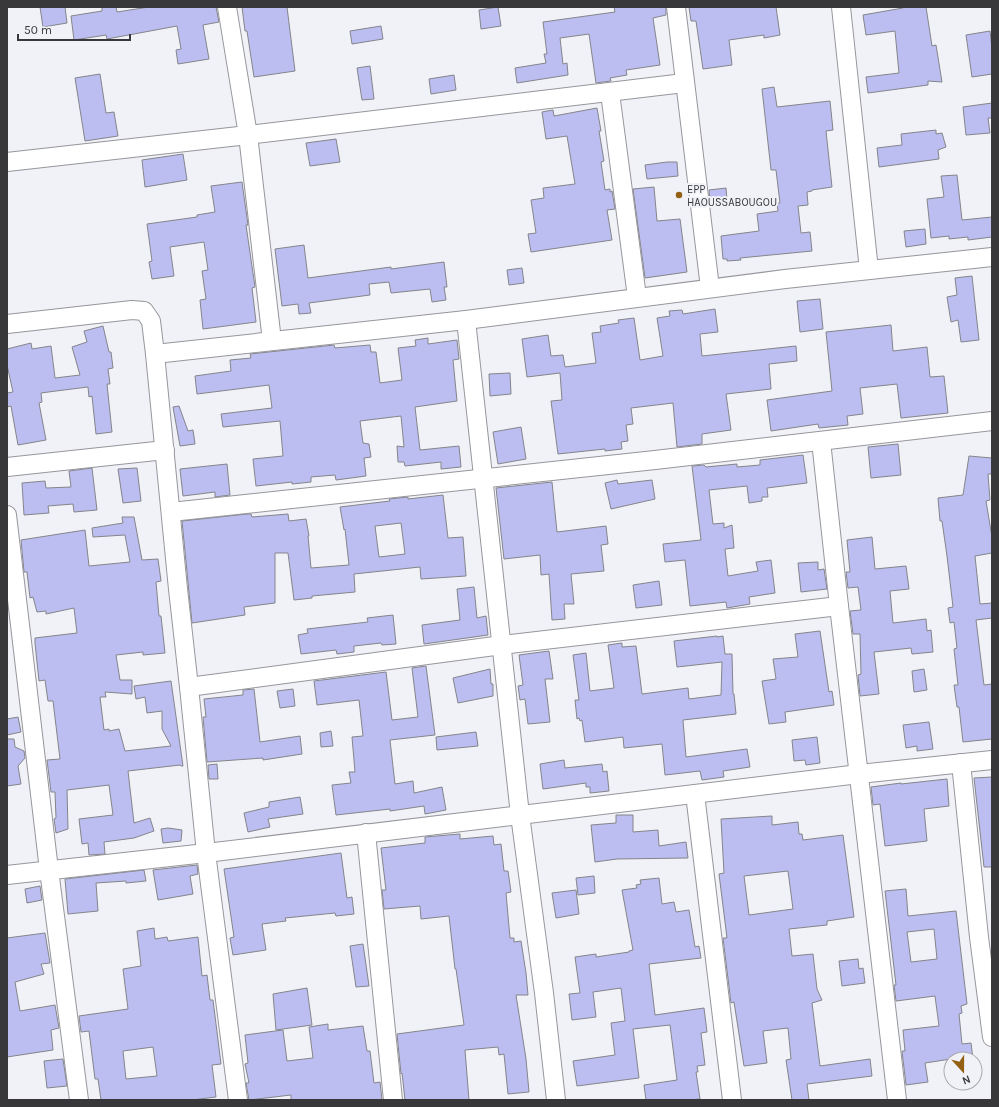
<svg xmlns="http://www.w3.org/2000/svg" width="999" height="1107" viewBox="0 0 999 1107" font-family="Karla,sans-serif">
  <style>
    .building { fill: #bcbef1; stroke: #84858a; fill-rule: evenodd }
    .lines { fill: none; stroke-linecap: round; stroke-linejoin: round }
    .minor-casing { stroke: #96969c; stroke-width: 20 }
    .minor { stroke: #fff; stroke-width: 18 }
    .poi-dot { fill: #946114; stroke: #f1f2f8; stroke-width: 1.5 }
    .labels { text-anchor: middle; stroke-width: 4; stroke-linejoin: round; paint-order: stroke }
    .poi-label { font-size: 11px; fill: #38383b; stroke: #f1f2f8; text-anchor: start }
  </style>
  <rect width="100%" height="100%" fill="#f1f2f8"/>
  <!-- building -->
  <g class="building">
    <path d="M40 7H65L67 23 43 27Z"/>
    <path d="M102 7H116L117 12 149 7H216L219 22 203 25 209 59 178 64 176 50 181 49 177 26 107 39 106 35 74 40 71 16 102 11Z"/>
    <path d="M242 7H287L295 71 254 77 247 31H245Z"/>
    <path d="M498 7 501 26 481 29 479 10Z"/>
    <path d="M614 7H666V15L653 18 660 65 626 70 627 75 610 78 611 81 596 83 589 34 560 38 563 64 567 63 568 75 517 83 515 68 546 63 544 54H547L543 22 615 12Z"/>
    <path d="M689 7H776L780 35 764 38V35L729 40 732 65 703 69 696 21H691Z"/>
    <path d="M903 7H926L932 46 936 45 942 82 928 81V85L868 93 866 77 899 73 895 31 866 35 863 15 903 8Z"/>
    <path d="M381 26 383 39 352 44 350 31Z"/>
    <path d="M990 31 992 49V74L972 77 966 35Z"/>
    <path d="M370 66 374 99 362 100 357 68Z"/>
    <path d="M100 74 106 113 114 112 118 136 85 141 75 78Z"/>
    <path d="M454 75 456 90 431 94 429 79Z"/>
    <path d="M774 87 777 107 830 101 833 130 826 131 832 187 812 190V191L807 192 808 205 798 206 801 233 810 232 812 251 740 258 741 260 727 261V259H723L721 236 759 231 757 214 778 211 777 203H780L776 170H771L762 89Z"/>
    <path d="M992 103V118H988L990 133 966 135 963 107Z"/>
    <path d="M597 108 601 131H599L604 161 601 162 605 190 610 189V192L612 191 615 209 607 210 612 240 531 252 528 234 536 233 531 200 544 198 543 188 575 184 567 136 546 139 542 112 553 110 554 116Z"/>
    <path d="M936 130V134L942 133 946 147 938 150 939 159 879 167 877 148 902 145 901 134Z"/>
    <path d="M336 139 340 162 310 166 306 143Z"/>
    <path d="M183 154 187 180 145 187 142 160Z"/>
    <path d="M667 162H677L678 176 647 179 645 165Z"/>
    <path d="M957 175 962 220 992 217V237L968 240V237L949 239V236L931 238 927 199 944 197 941 176Z"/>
    <path d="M242 182 248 225H246L255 287 252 288 256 322 203 329 200 300 206 299 202 271 208 270 204 242 170 247 174 276 152 279 149 262 152 261 147 224 197 217V215L215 212 211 186Z"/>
    <path d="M654 187 657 221 680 219 687 272 645 278 633 189Z"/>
    <path d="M726 188 727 200 710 202 709 190Z"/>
    <path d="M925 229 926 244 906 247 904 231Z"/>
    <path d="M304 245 308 278 391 267V269L444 262 447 287H444L446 300 432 302 430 289 391 293 389 282 369 284 370 295 309 303 311 313 299 314 298 304 282 306 275 249Z"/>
    <path d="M522 268 524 283 509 285 507 270Z"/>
    <path d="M972 276 979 340 961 342 958 320 951 322 947 297 957 295 955 278Z"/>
    <path d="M820 299 823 329 800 332 797 301Z"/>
    <path d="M715 309 718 332 700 334 702 356 796 346 797 361 769 364 771 389 726 394 731 430 702 434V444L677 447 673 403 631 408 633 424 626 425 628 441 621 442 622 449 605 451V449L558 454 551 401 562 400 560 373 527 377 522 339 548 335 551 356 563 355 565 367 596 363 592 333 601 332 600 326 619 323 618 320 634 318 640 360 663 356 657 318 670 316 669 311 682 310 683 314Z"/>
    <path d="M891 325 893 351 927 347 930 377 944 376 948 413 901 418 897 384 860 388 863 414 847 416 848 425 819 428 818 424 771 431 767 400 832 391 826 332Z"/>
    <path d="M103 326 109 352H111L113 368 108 369 110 384H107L112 432 96 434 92 396 89 397 88 387 56 391 41 393 42 402 39 403 46 440 18 445 11 406 7 407V393L13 392 7 365V349L31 343 32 349 51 346 55 378 80 375 72 347 87 342 84 331Z"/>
    <path d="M428 338V344L457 340 459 359 453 360 457 401 415 407 420 450 459 446 461 467 441 469V462L405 466 404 462H398L397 446 404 447 401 416 360 421 363 443 369 444 371 457 364 458 366 476 336 480 335 475 311 477V482L292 484V482L256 486 253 459 283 456 280 421 223 427 221 414 272 408 269 385 197 394 195 376 231 371 230 360 251 358 250 354 334 345 335 348 370 345 371 352H376L380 383 402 380 398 348 416 346 415 340Z"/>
    <path d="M510 373 511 394 490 396 489 374Z"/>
    <path d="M179 406 188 431 193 430 195 444 180 446 173 407Z"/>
    <path d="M521 427 526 459 498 464 493 432Z"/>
    <path d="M898 444 901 475 871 478 868 447Z"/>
    <path d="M803 455 807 483 767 488 768 497H762V501L749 503 747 486 709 490 713 524 724 523V528L732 525 734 548 725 549 728 576 758 571 756 562 771 560 775 593 749 597 750 604 727 608 726 602 690 606 685 560 665 562 663 544 701 540 692 466 704 465 706 467 737 464V467L760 465V460Z"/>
    <path d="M969 456 992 458V474H988L990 500 986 501 992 537V553L975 556 980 604 992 603V618L976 620 984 685 992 684V739L963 742 959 707H957L954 685H958L954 649 957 648 954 622 950 623 948 608 953 607 947 556 942 521H940L938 498 963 495Z"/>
    <path d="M227 464 230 495 215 497V492L183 496 180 469Z"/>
    <path d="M92 468 97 510 74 512 73 504 48 506 49 513 24 515 22 483 45 481 46 488 71 487 69 471Z"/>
    <path d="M137 468 141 501 123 503 118 469Z"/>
    <path d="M617 480 618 484 652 480 655 499 611 509 605 483Z"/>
    <path d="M552 482 557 532 606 526 608 544 601 545 604 571 571 574 574 604H564L565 619 552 620 549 574 541 575 540 555 504 559 496 488Z"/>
    <path d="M443 495 448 538 463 537 466 576 421 579 420 567 354 574 355 592 312 596V598L294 600 288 553H275V603L244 607 245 615 192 623 182 521 247 514H251L252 517 288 514 289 521 306 519 309 536H308L311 568 349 565 345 529 344 530 340 507 390 501 389 499 408 497V499ZM401 523 405 554 379 557 375 526Z"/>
    <path d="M122 517H134L142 560 158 559 161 581 156 582 159 616H161L165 653 143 655V652L116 655 120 680H132V694L105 692 106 697H100L104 730 109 729V731L119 729 125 751 171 746 162 729V711L147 713 145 697 136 699 134 686 171 681 183 766H181L180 765 128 771 134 823 150 818 154 831 134 838 104 842 105 854 89 855 88 843 82 844 79 819 113 815 109 785 67 790 68 829 56 833 54 819 56 818 55 792H51L47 760 60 759 53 701H48L45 680 39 681 35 643V638L77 633 74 608 46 614V611L37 612 33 597 30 598 27 572H24L21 540 85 530 89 566 130 562 125 535 93 537 92 528 123 523Z"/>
    <path d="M872 537 875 569 906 566 909 589 890 591 893 623 926 619 927 631 931 630 933 652 912 654 911 648 874 652 879 694 860 696 858 675 861 674 860 634H853L850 611 861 610 858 587 848 588 846 572H850L847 540Z"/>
    <path d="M818 562V570L824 569 827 589 801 592 798 563Z"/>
    <path d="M659 581 662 605 636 608 633 585Z"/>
    <path d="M474 587 477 618 486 616 488 635 424 644 422 625 460 620 457 589Z"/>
    <path d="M393 615 396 644 382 645 381 643 354 646V652L337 654 336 650 301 654 298 635 308 633 307 629 368 622 367 618Z"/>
    <path d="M820 631 829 692 832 691 834 705 785 712 786 722 769 724 762 681 776 679 773 659 798 657 795 634Z"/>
    <path d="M717 636V637L723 636 725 654H732L733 694H734L736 714 683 720 686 757 747 749 750 767 723 771 724 777 702 780 700 771 665 775 662 744 624 748 623 737 585 742 582 720 580 721 579 718 577 719 575 700H579L573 655 586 653 590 691 614 688 608 645 622 643V647L636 646 642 694 688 688 689 699 721 695 722 662 677 667 674 641Z"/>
    <path d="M549 651 553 679H545L550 722 528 724 525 699 520 700 518 686 523 685 519 655Z"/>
    <path d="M426 666 435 735 390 740 395 784 413 781 414 793 442 787 446 810 425 814 424 806 390 811V809L336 815 332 785 351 783 349 772H355L352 737 363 736 359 700 317 705 314 681 386 672 392 720 418 717 412 668Z"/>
    <path d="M490 669 491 684H493V696L458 703 453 678Z"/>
    <path d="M924 669 927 690 914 692 912 671Z"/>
    <path d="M254 689 260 742 300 736 302 754 263 760V758L207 762 203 717H206L204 699 243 695V690Z"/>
    <path d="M293 689 295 706 280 708 277 691Z"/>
    <path d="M18 717 21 732 7 735V719Z"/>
    <path d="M929 722 933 749 917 751V746L906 748 903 725Z"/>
    <path d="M331 731 333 746 321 747 320 733Z"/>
    <path d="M476 732 478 746 437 750 436 737Z"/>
    <path d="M817 737 820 763 806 765 805 760 794 761 792 740Z"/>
    <path d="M7 739H14L15 747 24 751 25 758 18 766 21 784 7 786Z"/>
    <path d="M564 760 565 768 602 764 603 772 607 771 609 791 590 793V787H586V783L543 789 540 764Z"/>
    <path d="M217 764 218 779H209L208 765Z"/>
    <path d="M992 777V867H984L974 778Z"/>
    <path d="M947 779 949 806 924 809 927 841 885 846 880 804 873 805 871 787 901 783V784Z"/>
    <path d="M300 797 303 814 268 819 270 827 248 832 244 813 269 807V802Z"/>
    <path d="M616 815H633V832L658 830 659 846 686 842 688 858 617 859 595 862 591 825 616 823Z"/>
    <path d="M772 816V825L798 822 799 834H802L803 840 843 835 854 917 827 921V925L789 929 792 956 813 954 817 989 822 1000 812 1003 820 1066 870 1059 872 1076 807 1084 809 1100H792L786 1060 791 1059 788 1028 763 1031 767 1063 744 1066 734 1002 731 1003 723 938H727L719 874 724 873 721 819ZM788 871 793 909 749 915 744 876Z"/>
    <path d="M168 828 182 830 181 841 163 843 161 829Z"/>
    <path d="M460 834V839L493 836 494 845 501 844 504 871H508L511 892 506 893 510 938H514V942L521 941 526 973 528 995H516L526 1059 529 1092 508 1094 504 1054 499 1055 498 1047 465 1050 469 1100H405L402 1073 401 1074 397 1034 464 1025 456 969H455L449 916 421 919 420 906 384 909 382 890H386L381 848 425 843V837Z"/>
    <path d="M341 853 347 898 352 897 354 914 336 916 335 913 285 918 286 921 262 924 266 950 233 955 230 938 234 937 224 869Z"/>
    <path d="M197 865 198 874 190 876 193 894 158 900 153 870Z"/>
    <path d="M144 870 146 881 126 883V881L96 883 98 911 68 914 65 879Z"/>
    <path d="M594 876 595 893 578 895 576 878Z"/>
    <path d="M659 878 662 904 674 902 676 912 689 910 695 947 699 946 701 958 649 964 655 1015 704 1008 707 1032 701 1033 705 1065 697 1066 698 1072H696L700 1099 689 1100H646L644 1085 677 1080 670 1025 633 1029 639 1078 577 1086 573 1061 615 1055 611 1023 625 1021 621 988 593 992 596 1017 572 1020 569 994 580 993 575 957 596 954V957L629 952V951L633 950 622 890 637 888 636 885 641 884 640 880Z"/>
    <path d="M40 886 42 900 27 903 25 889Z"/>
    <path d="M906 889 908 916 956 911 967 1004 961 1006 962 1013 959 1014 962 1044 971 1043 973 1059H951L925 1063 928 1082 906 1085 902 1051H905L903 1030 939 1026 935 996 896 1001 894 985H896L885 891ZM934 929 937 959 911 962 907 932Z"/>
    <path d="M576 890 579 914 556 918 552 893Z"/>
    <path d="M154 928 155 939 167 937 168 941 198 937 202 976 207 975 210 1000H213L221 1064 212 1065 216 1097 192 1100H101L98 1079H95L89 1031 81 1032 79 1016 128 1009 123 969 141 966 137 931ZM153 1047 157 1076 126 1079 123 1051Z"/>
    <path d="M45 933 50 963 41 964 44 974 15 982 20 1011 55 1005 59 1028 51 1030 53 1050 7 1057V938Z"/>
    <path d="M363 944 369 986 356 987 350 946Z"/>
    <path d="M858 959 859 969 863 968 865 983 842 986 839 961Z"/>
    <path d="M307 988 312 1025 276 1030 273 994Z"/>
    <path d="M328 1024V1030L363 1026 367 1051H370L374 1083 380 1082 382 1100H291V1095L249 1100 246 1083H249L245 1064 248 1063 245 1035 283 1030 287 1061 313 1058 309 1027Z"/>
    <path d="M63 1059 67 1086 47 1088 44 1061Z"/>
  </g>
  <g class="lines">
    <defs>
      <g id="minor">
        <path d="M227 7 248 135 272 341"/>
        <path d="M676 7 710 288"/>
        <path d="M841 7 869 270"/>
        <path d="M610 93 637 297"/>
        <path d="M7 162 248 135 684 83"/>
        <path d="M466 320 520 815 544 993 556 1100"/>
        <path d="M7 324 132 310 144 311 151 321 155 354 466 320 785 279 992 257"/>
        <path d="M155 354 178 589 189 687"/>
        <path d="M821 441 839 606 897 1100"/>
        <path d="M7 467 165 450"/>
        <path d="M171 512 655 460 992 421"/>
        <path d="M7 515 49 870 79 1100"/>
        <path d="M961 763 979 937 992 1037"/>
        <path d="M695 794 732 1100"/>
        <path d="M366 833 393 1100"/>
        <path d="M7 875 206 853 859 774 992 760"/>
        <path d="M238 1100 206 853 189 687 502 645 839 606"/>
      </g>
    </defs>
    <!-- minor casing -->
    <use href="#minor" class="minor-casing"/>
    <!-- minor -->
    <use href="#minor" class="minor"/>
  </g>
  <!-- markers -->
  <circle class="poi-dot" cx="679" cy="195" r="4"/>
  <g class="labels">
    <!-- poi labels -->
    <g class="poi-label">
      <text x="687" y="193">EPP<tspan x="687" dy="13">HAOUSSABOUGOU</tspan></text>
    </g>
  </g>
  <!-- border -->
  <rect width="999" height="1107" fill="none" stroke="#38383b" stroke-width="16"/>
  <!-- north arrow -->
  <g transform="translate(963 1071) rotate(159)"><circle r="19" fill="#f1f2f8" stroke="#a7a8ac"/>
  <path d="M0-3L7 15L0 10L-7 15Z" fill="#946114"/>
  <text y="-6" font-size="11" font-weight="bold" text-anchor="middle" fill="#38383b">N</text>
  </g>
  <!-- scale -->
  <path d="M18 34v6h112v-6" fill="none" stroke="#38383b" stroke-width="2"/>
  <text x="24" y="34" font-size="12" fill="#38383b" stroke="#f1f2f8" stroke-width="3" paint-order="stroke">50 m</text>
</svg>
